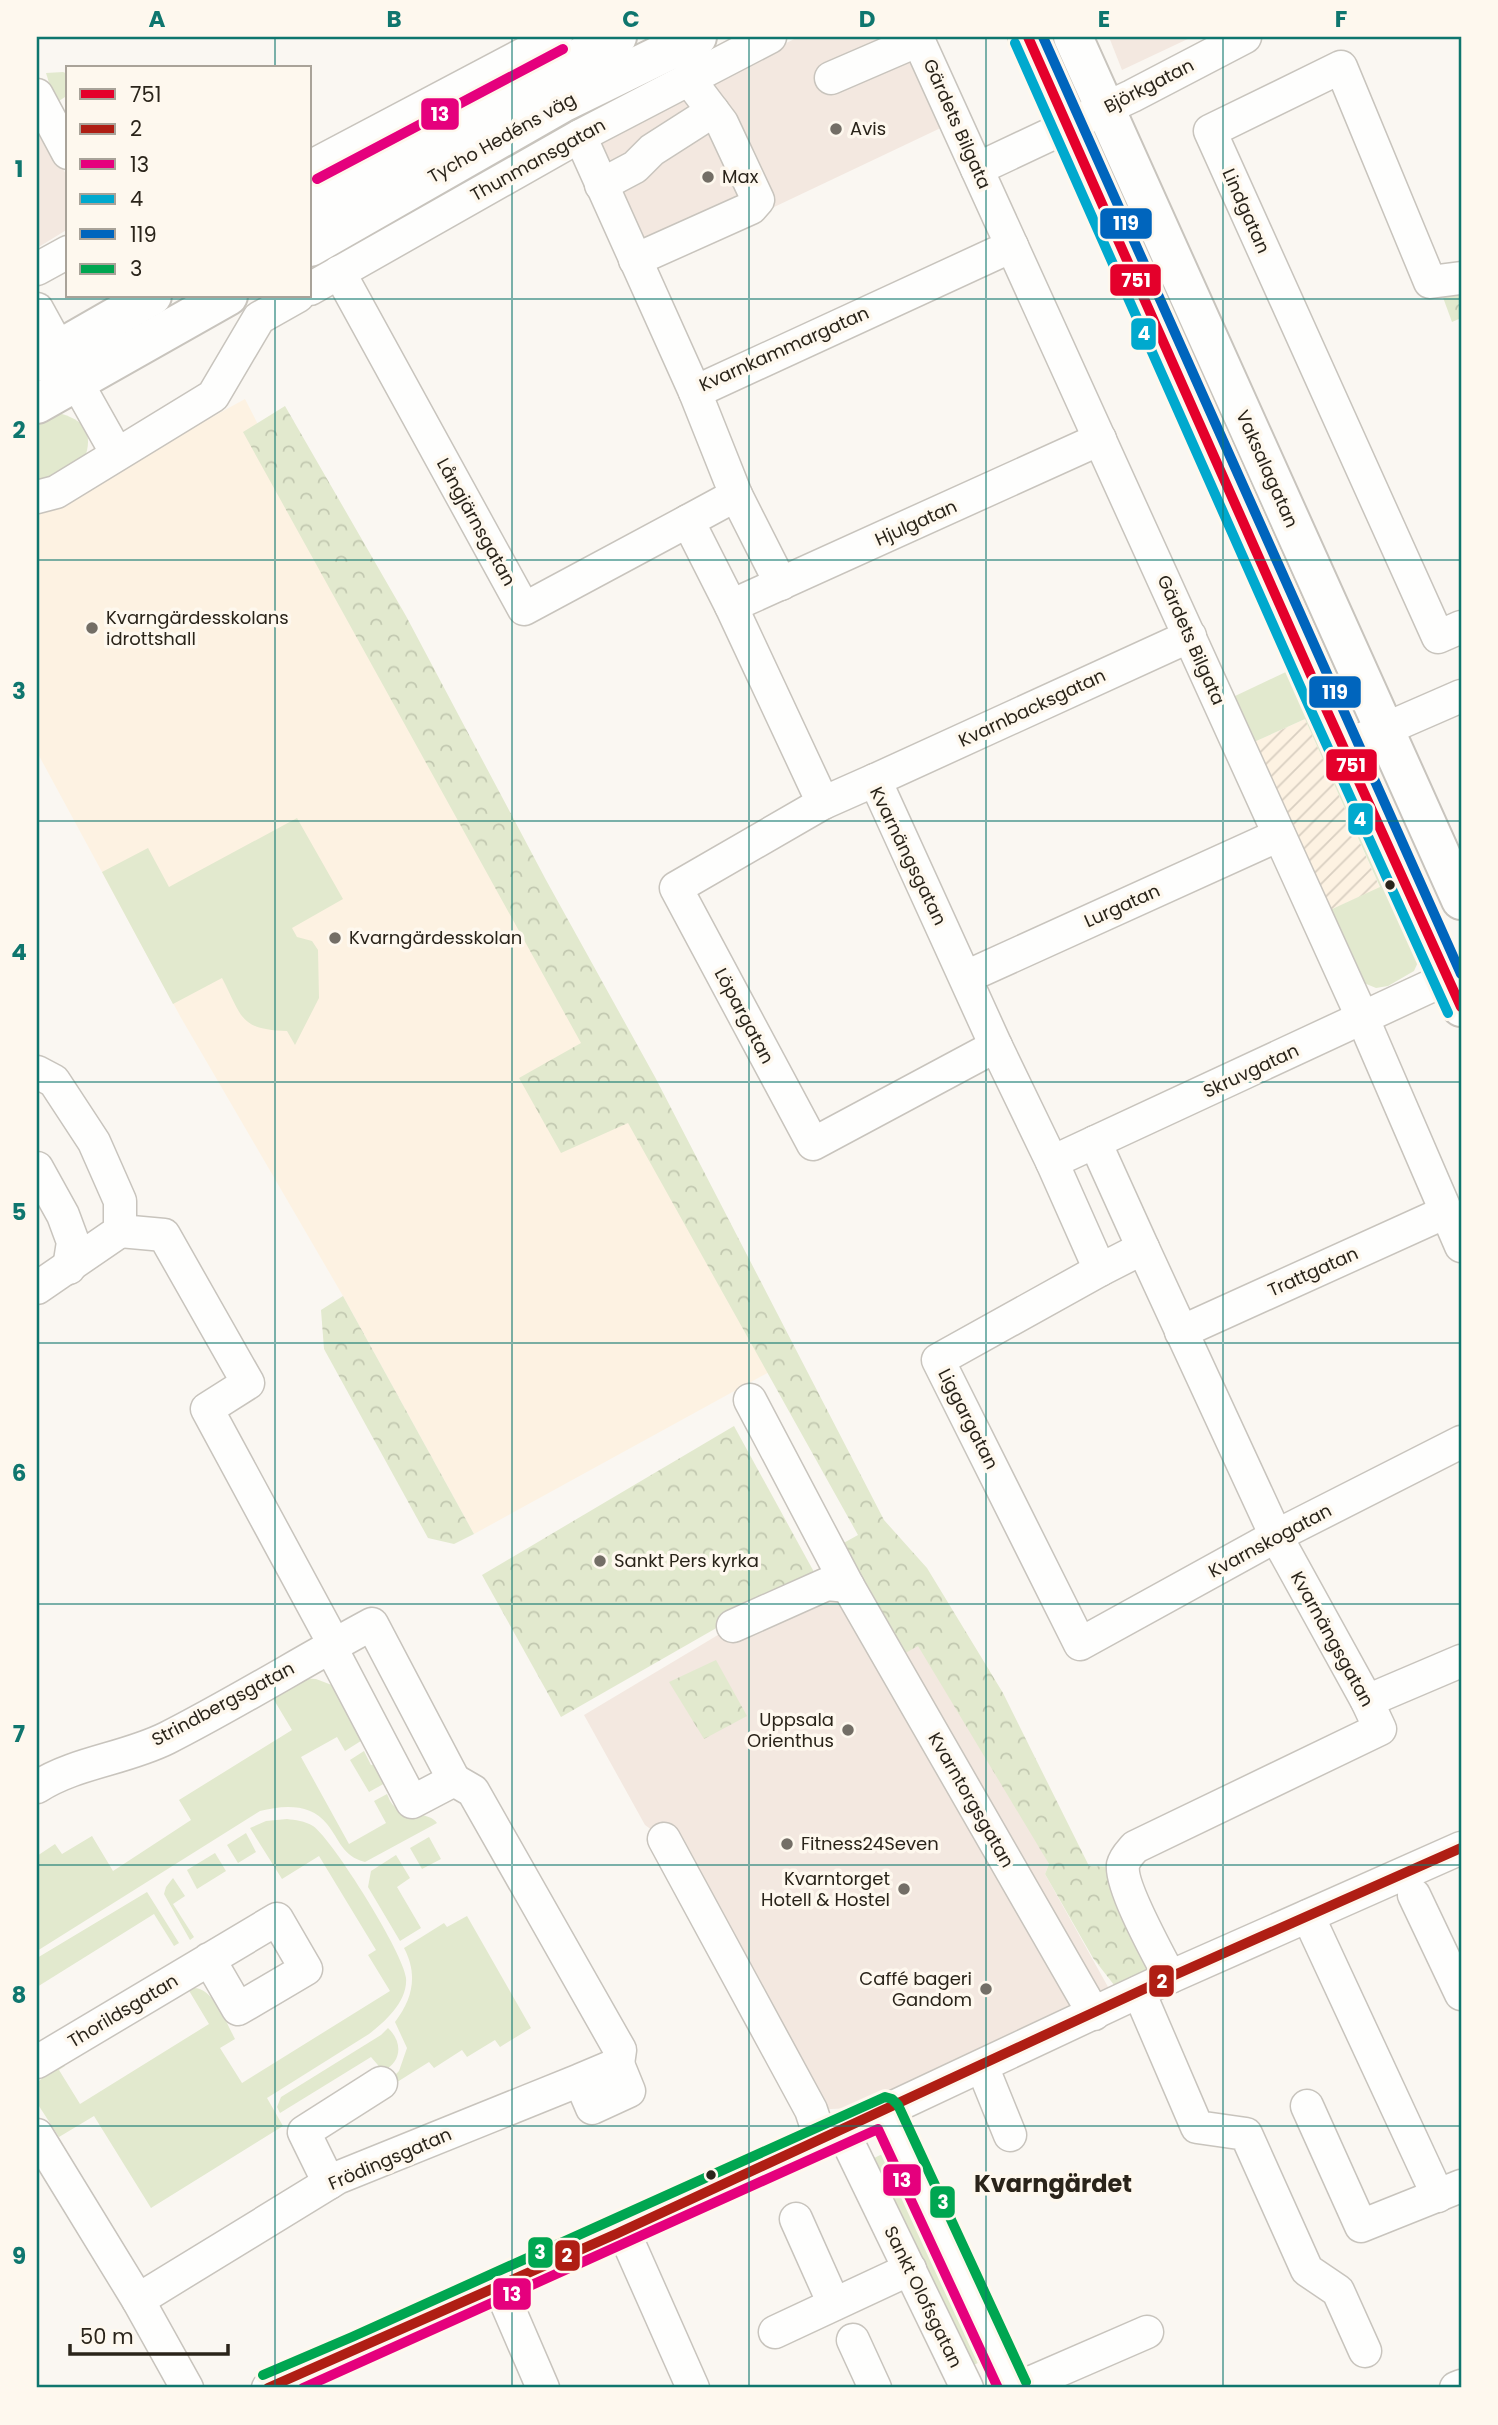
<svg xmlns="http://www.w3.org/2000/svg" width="1498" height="2425" viewBox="0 0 1498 2425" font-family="Poppins,sans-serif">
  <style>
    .commercial { fill: #f3e8e0 }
    .industrial { fill: url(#industrial-furrows) }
    .built { fill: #fdf2e2 }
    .green { fill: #e2e9ce }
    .park { fill: url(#park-crowns) }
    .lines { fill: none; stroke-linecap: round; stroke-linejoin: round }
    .minor-casing { stroke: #c8c4bd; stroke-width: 35 }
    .major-casing { stroke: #c8c4bd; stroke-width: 42 }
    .minor { stroke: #fefefd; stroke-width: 32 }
    .major { stroke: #fefefd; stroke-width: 38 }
    .bus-1-casing { stroke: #fef8ee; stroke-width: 16 }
    .bus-2-casing { stroke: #fef8ee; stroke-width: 16 }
    .bus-3-casing { stroke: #fef8ee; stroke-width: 16 }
    .bus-4-casing { stroke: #fef8ee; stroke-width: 16 }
    .bus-5-casing { stroke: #fef8ee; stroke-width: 16 }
    .bus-6-casing { stroke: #fef8ee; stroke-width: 16 }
    .bus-1 { stroke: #e4002b; stroke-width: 10 }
    .bus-2 { stroke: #af1e14; stroke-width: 10 }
    .bus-3 { stroke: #e5007d; stroke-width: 10 }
    .bus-4 { stroke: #00a9ce; stroke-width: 10 }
    .bus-5 { stroke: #0065bd; stroke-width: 10 }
    .bus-6 { stroke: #00a651; stroke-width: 10 }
    .grid { fill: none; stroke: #0f766e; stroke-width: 2; stroke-opacity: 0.55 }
    .poi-dot { fill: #736e66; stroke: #fef8ee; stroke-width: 2.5 }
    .bus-dot { fill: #2a241a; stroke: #fef8ee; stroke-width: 2.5 }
    .labels { text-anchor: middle; stroke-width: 7; stroke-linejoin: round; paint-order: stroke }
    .street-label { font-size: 18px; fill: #2a241a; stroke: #fef8ee }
    .poi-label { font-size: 18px; fill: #2a241a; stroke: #fef8ee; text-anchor: start }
    .district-label { font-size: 24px; font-weight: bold; fill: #2a241a; stroke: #fef8ee }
    .line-badge { stroke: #fef8ee; stroke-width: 2.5 }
    .badge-label { font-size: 19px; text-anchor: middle; font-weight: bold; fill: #fff }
    .neatline { fill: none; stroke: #0f766e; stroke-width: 2.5 }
    .grid-label { font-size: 23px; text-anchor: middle; font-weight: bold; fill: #0f766e }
  </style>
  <defs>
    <pattern id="industrial-furrows" width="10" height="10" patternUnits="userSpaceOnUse" patternTransform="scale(1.75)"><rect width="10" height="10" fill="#fdf2e2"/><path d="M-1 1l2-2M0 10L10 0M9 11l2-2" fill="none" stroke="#d9cfc1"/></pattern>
    <pattern id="park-crowns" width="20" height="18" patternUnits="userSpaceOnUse" patternTransform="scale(1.75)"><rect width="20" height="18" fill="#e2e9ce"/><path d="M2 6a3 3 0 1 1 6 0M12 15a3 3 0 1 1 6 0" fill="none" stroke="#c2c8b0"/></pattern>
  </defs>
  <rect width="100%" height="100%" fill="#faf7f2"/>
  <!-- commercial -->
  <g class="commercial">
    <path d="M798 37H902L947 125 656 263 626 204 599 141Z"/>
    <path d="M1109 37H1192L1122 70Z"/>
    <path d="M37 122 68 178V229L37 248Z"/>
    <path d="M874 1537 1049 1864 1045 1874 1112 1994 872 2107 811 2110 664 1839 645 1825 584 1715 733 1626Z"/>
  </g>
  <!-- industrial -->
  <path class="industrial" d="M1305 719 1380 888 1330 910 1254 742Z"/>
  <!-- built -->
  <path class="built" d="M245 399 341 587 771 1371 474 1534 343 1296 180 1016 37 752V513Z"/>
  <!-- green -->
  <g class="green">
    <path d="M63 72 68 74V95L59 101 50 86 46 73Z"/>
    <path d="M62 414C89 422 93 438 83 463L37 485V421L43 417Z"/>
    <path d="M1288 671 1419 960 1414 971 1388 986 1376 988 1364 983 1330 910 1380 887 1305 719 1254 742 1233 697Z"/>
    <path d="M297 818 343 899 292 928 297 937 312 941 318 950 319 998 295 1045 287 1031C239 1030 242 1016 222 978L173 1004 102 872 148 848 169 887Z"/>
    <path d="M300 1678 316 1679 337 1687 364 1739 345 1751 337 1737 301 1757 349 1844 386 1823 374 1801 387 1794C389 1798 390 1802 393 1805 404 1815 430 1812 437 1823L365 1862C342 1856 340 1840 327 1824 311 1803 283 1805 260 1811L37 1951V1856L55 1844 62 1854 92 1836 113 1871 191 1820 179 1800 292 1730 271 1695Z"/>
    <path d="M364 1751 371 1765 377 1764 387 1782 369 1792 350 1760Z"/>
    <path d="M287 1819C295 1820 305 1821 313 1826 333 1840 404 1954 406 1978 408 2001 385 2022 369 2034L267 2098 283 2126 151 2208 94 2116 59 2137 37 2103V2083L47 2073 63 2062 65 2066 59 2070 80 2104 209 2024 188 1989C211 1981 226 2022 235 2039L220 2048 242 2083 390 1991 368 1955 376 1950 319 1856 282 1879 250 1828 266 1821Z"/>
    <path d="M246 1833 256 1852 238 1863 227 1845Z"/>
    <path d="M429 1837 441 1859 422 1869 410 1848Z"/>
    <path d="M215 1853 226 1871 197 1889 187 1870Z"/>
    <path d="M396 1855 410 1878 397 1887 421 1928 400 1941 368 1887 371 1871Z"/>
    <path d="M173 1878 185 1896 173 1904 194 1937 190 1940 164 1894 166 1887Z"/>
    <path d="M147 1892 179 1943 174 1946 154 1914 37 1987V1958Z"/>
    <path d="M467 1916 531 2028 500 2047 495 2040 467 2057 462 2050 434 2068 429 2062 394 2084V2076L399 2071 407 2048 395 2022C413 1999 418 1974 404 1948L444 1923 447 1927Z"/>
    <path d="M388 2028C403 2042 402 2062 383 2071L371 2057 280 2113 277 2107 281 2097 381 2035Z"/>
    <path d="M897 2147 991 2357 967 2368 872 2159Z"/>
  </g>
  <!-- park -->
  <g class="park">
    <path d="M1455 286 1461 302V318L1452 322 1441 292Z"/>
    <path d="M285 406 406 616 546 880 655 1077 884 1520 927 1568 1003 1693 1089 1866 1123 1867 1170 1977 1125 1999 1093 1958 1045 1874 1049 1864 918 1646 891 1661 831 1550 858 1535 628 1123 561 1153 519 1078 581 1043 243 432Z"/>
    <path d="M343 1296 474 1534 454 1544 428 1538 324 1349 321 1310Z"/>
    <path d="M734 1426 814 1572 561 1717 482 1575Z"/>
    <path d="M716 1660 747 1716 704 1739 669 1682Z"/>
  </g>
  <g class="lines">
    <defs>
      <g id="minor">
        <path d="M917 37 1363 1019 1461 1246"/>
        <path d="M831 78 919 40"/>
        <path d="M37 95 68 153"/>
        <path d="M580 136 695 392 1012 246"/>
        <path d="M310 167 556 37"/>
        <path d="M977 169 1132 96 1245 37"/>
        <path d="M601 185 635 167 652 150 713 111"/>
        <path d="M635 260 751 208 758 200 722 123 688 78"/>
        <path d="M37 269 68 252"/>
        <path d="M339 272 524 609 688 521"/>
        <path d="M1461 278 1430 282 1341 67 1210 131 1438 637 1461 627"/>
        <path d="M310 289 580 136 770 37"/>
        <path d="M37 309 59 349"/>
        <path d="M76 381 117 454"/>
        <path d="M695 392 736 495 688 521 731 606 823 803 875 780 996 1046 1052 1162 1100 1270 1143 1248 1276 1536 1367 1701 1380 1729 1135 1847C1130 1853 1125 1857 1123 1865 1120 1886 1159 1956 1170 1977"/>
        <path d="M736 495 781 584"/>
        <path d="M37 497 56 492 213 396 259 318 298 296"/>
        <path d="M731 606 1100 439"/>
        <path d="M1344 747 1461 696"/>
        <path d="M875 780 1190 636"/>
        <path d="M823 803 676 888 813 1144 996 1046"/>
        <path d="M966 977 1279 835"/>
        <path d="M37 1072 54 1081 94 1142 120 1201V1231L37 1288"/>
        <path d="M1095 1142 1143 1248"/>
        <path d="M1052 1162 1448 978"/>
        <path d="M37 1168 63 1215 73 1242 69 1268"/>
        <path d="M120 1231 164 1235 248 1383 207 1409 334 1644"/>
        <path d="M1100 1270 938 1360 1080 1644 1276 1536 1461 1442"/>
        <path d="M1181 1332 1446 1212"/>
        <path d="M750 1400 848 1586 1094 2014"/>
        <path d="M733 1626 827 1584 848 1586"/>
        <path d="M1367 1701 1461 1661"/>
        <path d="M454 1780 473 1791 620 2050 618 2064"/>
        <path d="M37 1787C76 1762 125 1759 167 1738 236 1703 303 1661 372 1624L454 1780 412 1802 330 1646"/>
        <path d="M664 1839 811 2110 821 2140"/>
        <path d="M1414 1895 1461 1994"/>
        <path d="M1308 1916 1438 2196"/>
        <path d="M1139 1992 1197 2127 1246 2134 1307 2270 1338 2291 1365 2351"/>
        <path d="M37 2062 277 1919 306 1969 238 2009 209 1959"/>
        <path d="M982 2066 1010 2135"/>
        <path d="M1307 2106 1361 2226 1461 2186"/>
        <path d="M885 2111 1013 2388"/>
        <path d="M842 2130 967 2388"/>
        <path d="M37 2135 138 2300 187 2388"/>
        <path d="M329 2183 304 2132 381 2083"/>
        <path d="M796 2219 834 2304"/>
        <path d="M623 2230 693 2388"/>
        <path d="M499 2286 543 2388"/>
        <path d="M138 2300 337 2178 580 2080 592 2108 629 2091 618 2064 580 2080"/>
        <path d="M775 2332 910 2269"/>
        <path d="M853 2340 875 2388"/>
        <path d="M268 2388 358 2350 616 2234 885 2111 1170 1977 1461 1848"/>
        <path d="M1018 2388 1147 2332"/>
        <path d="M1456 2388 1461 2386"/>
      </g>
      <g id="major">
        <path d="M1028 37 1322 700 1461 1007"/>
        <path d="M1073 37 1461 900"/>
        <path d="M310 206 617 37"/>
        <path d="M310 247 562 103 697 37"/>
        <path d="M37 362 152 296"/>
        <path d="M37 404 228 296"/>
      </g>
    </defs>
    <!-- minor casing -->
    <use href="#minor" class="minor-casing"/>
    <!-- major casing -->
    <use href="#major" class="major-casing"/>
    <!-- minor -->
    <use href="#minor" class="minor"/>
    <!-- major -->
    <use href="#major" class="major"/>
    <defs>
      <path id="bus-1" d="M1028 37 1322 700 1461 1007"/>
      <path id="bus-2" d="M268 2388 616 2234 1170 1977 1461 1848"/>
      <g id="bus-3">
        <path d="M317 179 563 49"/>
        <path d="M303 2388 878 2129 998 2388"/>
      </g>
      <path id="bus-4" d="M1015 43 1309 706 1448 1013"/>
      <path id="bus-5" d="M1043 37 1461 974"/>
      <path id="bus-6" d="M263 2375 352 2337 885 2097 892 2099 898 2105 1026 2382"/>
    </defs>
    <!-- bus-1 casing -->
    <use href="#bus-1" class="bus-1-casing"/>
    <!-- bus-2 casing -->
    <use href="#bus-2" class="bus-2-casing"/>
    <!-- bus-3 casing -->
    <use href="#bus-3" class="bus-3-casing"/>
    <!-- bus-4 casing -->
    <use href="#bus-4" class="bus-4-casing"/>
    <!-- bus-5 casing -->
    <use href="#bus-5" class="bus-5-casing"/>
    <!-- bus-6 casing -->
    <use href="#bus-6" class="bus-6-casing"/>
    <!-- bus-1 -->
    <use href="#bus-1" class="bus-1"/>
    <!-- bus-2 -->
    <use href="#bus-2" class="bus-2"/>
    <!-- bus-3 -->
    <use href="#bus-3" class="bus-3"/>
    <!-- bus-4 -->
    <use href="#bus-4" class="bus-4"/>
    <!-- bus-5 -->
    <use href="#bus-5" class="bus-5"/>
    <!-- bus-6 -->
    <use href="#bus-6" class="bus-6"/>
  </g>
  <!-- grid -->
  <path class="grid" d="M275 37V68M512 37V2388M749 37V2388M986 37V2388M1223 37V2388M275 296V2388M37 299H1461M37 560H1461M37 821H1461M37 1082H1461M37 1343H1461M37 1604H1461M37 1865H1461M37 2126H1461"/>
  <!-- markers -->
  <g class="poi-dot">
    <circle cx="836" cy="129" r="7"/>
    <circle cx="708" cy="177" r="7"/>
    <circle cx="92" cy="628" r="7"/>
    <circle cx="335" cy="938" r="7"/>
    <circle cx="600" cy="1561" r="7"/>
    <circle cx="848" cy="1730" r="7"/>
    <circle cx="787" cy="1844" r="7"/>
    <circle cx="904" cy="1889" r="7"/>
    <circle cx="986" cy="1989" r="7"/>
  </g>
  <g class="bus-dot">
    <circle cx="1390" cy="885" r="6"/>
    <circle cx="711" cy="2175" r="6"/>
  </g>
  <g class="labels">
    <!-- street labels -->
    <g class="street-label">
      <text transform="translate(1149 86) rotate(-27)" y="6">Björkgatan</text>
      <text transform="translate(957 124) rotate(66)" y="6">Gärdets Bilgata</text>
      <text transform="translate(502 138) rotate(-29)" y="6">Tycho Hedéns väg</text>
      <text transform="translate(538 160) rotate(-29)" y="6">Thunmansgatan</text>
      <text transform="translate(1246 211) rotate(66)" y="6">Lindgatan</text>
      <text transform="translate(784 349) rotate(-24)" y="6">Kvarnkammargatan</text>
      <text transform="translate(1267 469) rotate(66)" y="6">Vaksalagatan</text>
      <text transform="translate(476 522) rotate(61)" y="6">Långjärnsgatan</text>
      <text transform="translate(916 523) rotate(-24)" y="6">Hjulgatan</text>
      <text transform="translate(1191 640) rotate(66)" y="6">Gärdets Bilgata</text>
      <text transform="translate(1032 708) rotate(-25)" y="6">Kvarnbacksgatan</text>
      <text transform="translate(908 856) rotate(64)" y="6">Kvarnängsgatan</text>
      <text transform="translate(1122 906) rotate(-24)" y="6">Lurgatan</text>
      <text transform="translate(744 1016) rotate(62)" y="6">Löpargatan</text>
      <text transform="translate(1251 1071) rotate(-25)" y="6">Skruvgatan</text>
      <text transform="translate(1313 1272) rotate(-24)" y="6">Trattgatan</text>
      <text transform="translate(968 1419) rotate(63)" y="6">Liggargatan</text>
      <text transform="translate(1270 1541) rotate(-28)" y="6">Kvarnskogatan</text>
      <text transform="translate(1332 1639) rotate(61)" y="6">Kvarnängsgatan</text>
      <text transform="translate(223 1704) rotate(-28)" y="6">Strindbergsgatan</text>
      <text transform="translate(971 1800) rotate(60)" y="6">Kvarntorgsgatan</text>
      <text transform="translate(123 2011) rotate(-31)" y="6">Thorildsgatan</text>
      <text transform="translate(390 2159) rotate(-23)" y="6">Frödingsgatan</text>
      <text transform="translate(923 2297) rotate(64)" y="6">Sankt Olofsgatan</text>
    </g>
    <!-- poi labels -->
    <g class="poi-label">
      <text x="850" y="135">Avis</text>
      <text x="722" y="183">Max</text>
      <text x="106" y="624">Kvarngärdesskolans<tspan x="106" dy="21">idrottshall</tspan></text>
      <text x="349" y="944">Kvarngärdesskolan</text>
      <text x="614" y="1567">Sankt Pers kyrka</text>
      <text x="834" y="1726" text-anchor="end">Uppsala<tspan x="834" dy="21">Orienthus</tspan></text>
      <text x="801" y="1850">Fitness24Seven</text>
      <text x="890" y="1885" text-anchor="end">Kvarntorget<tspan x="890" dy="21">Hotell &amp; Hostel</tspan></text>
      <text x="972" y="1985" text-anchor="end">Caffé bageri<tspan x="972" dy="21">Gandom</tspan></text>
    </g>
    <!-- district labels -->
    <g class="district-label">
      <text x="1053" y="2192">Kvarngärdet</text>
    </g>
  </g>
  <g class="line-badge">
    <rect x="420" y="97" width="40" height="34" rx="7" fill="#e5007d"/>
    <rect x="1099" y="207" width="54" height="33" rx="7" fill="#0065bd"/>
    <rect x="1109" y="263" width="53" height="34" rx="7" fill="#e4002b"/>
    <rect x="1130" y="317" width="27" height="34" rx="7" fill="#00a9ce"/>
    <rect x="1308" y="675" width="54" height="34" rx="7" fill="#0065bd"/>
    <rect x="1325" y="748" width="53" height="34" rx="7" fill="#e4002b"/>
    <rect x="1347" y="802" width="27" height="34" rx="7" fill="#00a9ce"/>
    <rect x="1148" y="1964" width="27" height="34" rx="7" fill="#af1e14"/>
    <rect x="882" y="2163" width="40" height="34" rx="7" fill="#e5007d"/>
    <rect x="929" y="2185" width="27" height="34" rx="7" fill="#00a651"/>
    <rect x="527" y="2236" width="27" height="33" rx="7" fill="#00a651"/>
    <rect x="554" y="2239" width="27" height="33" rx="7" fill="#af1e14"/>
    <rect x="492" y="2277" width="40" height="34" rx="7" fill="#e5007d"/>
  </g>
  <g class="badge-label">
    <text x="440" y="121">13</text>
    <text x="1126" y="230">119</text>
    <text x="1136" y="287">751</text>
    <text x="1144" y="340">4</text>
    <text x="1335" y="699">119</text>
    <text x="1351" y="772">751</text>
    <text x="1360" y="826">4</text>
    <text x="1162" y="1988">2</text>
    <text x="902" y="2187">13</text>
    <text x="943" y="2209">3</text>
    <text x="540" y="2259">3</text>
    <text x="567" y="2262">2</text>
    <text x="512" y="2301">13</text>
  </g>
  <!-- border -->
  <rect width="1498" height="2425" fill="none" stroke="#fef8ee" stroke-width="77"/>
  <!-- legend -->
  <rect x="66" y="66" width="245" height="231" fill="#fef8ee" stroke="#a9a399" stroke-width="2"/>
  <rect x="80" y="89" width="35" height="10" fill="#e4002b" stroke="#a9a399" stroke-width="2"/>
  <text x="130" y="102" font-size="21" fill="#2a241a">751</text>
  <rect x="80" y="124" width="35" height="10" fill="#af1e14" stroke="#a9a399" stroke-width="2"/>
  <text x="130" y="136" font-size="21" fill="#2a241a">2</text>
  <rect x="80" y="159" width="35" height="10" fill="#e5007d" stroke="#a9a399" stroke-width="2"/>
  <text x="130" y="172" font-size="21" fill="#2a241a">13</text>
  <rect x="80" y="194" width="35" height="10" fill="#00a9ce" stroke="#a9a399" stroke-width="2"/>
  <text x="130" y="206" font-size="21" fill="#2a241a">4</text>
  <rect x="80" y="229" width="35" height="10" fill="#0065bd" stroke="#a9a399" stroke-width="2"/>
  <text x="130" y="242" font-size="21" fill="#2a241a">119</text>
  <rect x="80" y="264" width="35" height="10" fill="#00a651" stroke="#a9a399" stroke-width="2"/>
  <text x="130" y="276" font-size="21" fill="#2a241a">3</text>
  <!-- scale -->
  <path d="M70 2344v10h158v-10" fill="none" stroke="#2a241a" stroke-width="3.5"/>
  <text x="80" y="2344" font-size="21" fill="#2a241a" stroke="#fef8ee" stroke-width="5" paint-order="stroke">50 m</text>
  <rect x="38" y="38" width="1422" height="2348" class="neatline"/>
  <g class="grid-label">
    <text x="157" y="27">A</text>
    <text x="394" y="27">B</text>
    <text x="631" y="27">C</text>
    <text x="867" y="27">D</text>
    <text x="1104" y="27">E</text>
    <text x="1341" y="27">F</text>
    <text x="19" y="177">1</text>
    <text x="19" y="438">2</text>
    <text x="19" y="699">3</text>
    <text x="19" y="960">4</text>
    <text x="19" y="1220">5</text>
    <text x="19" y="1481">6</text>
    <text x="19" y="1742">7</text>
    <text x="19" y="2003">8</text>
    <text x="19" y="2264">9</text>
  </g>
</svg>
